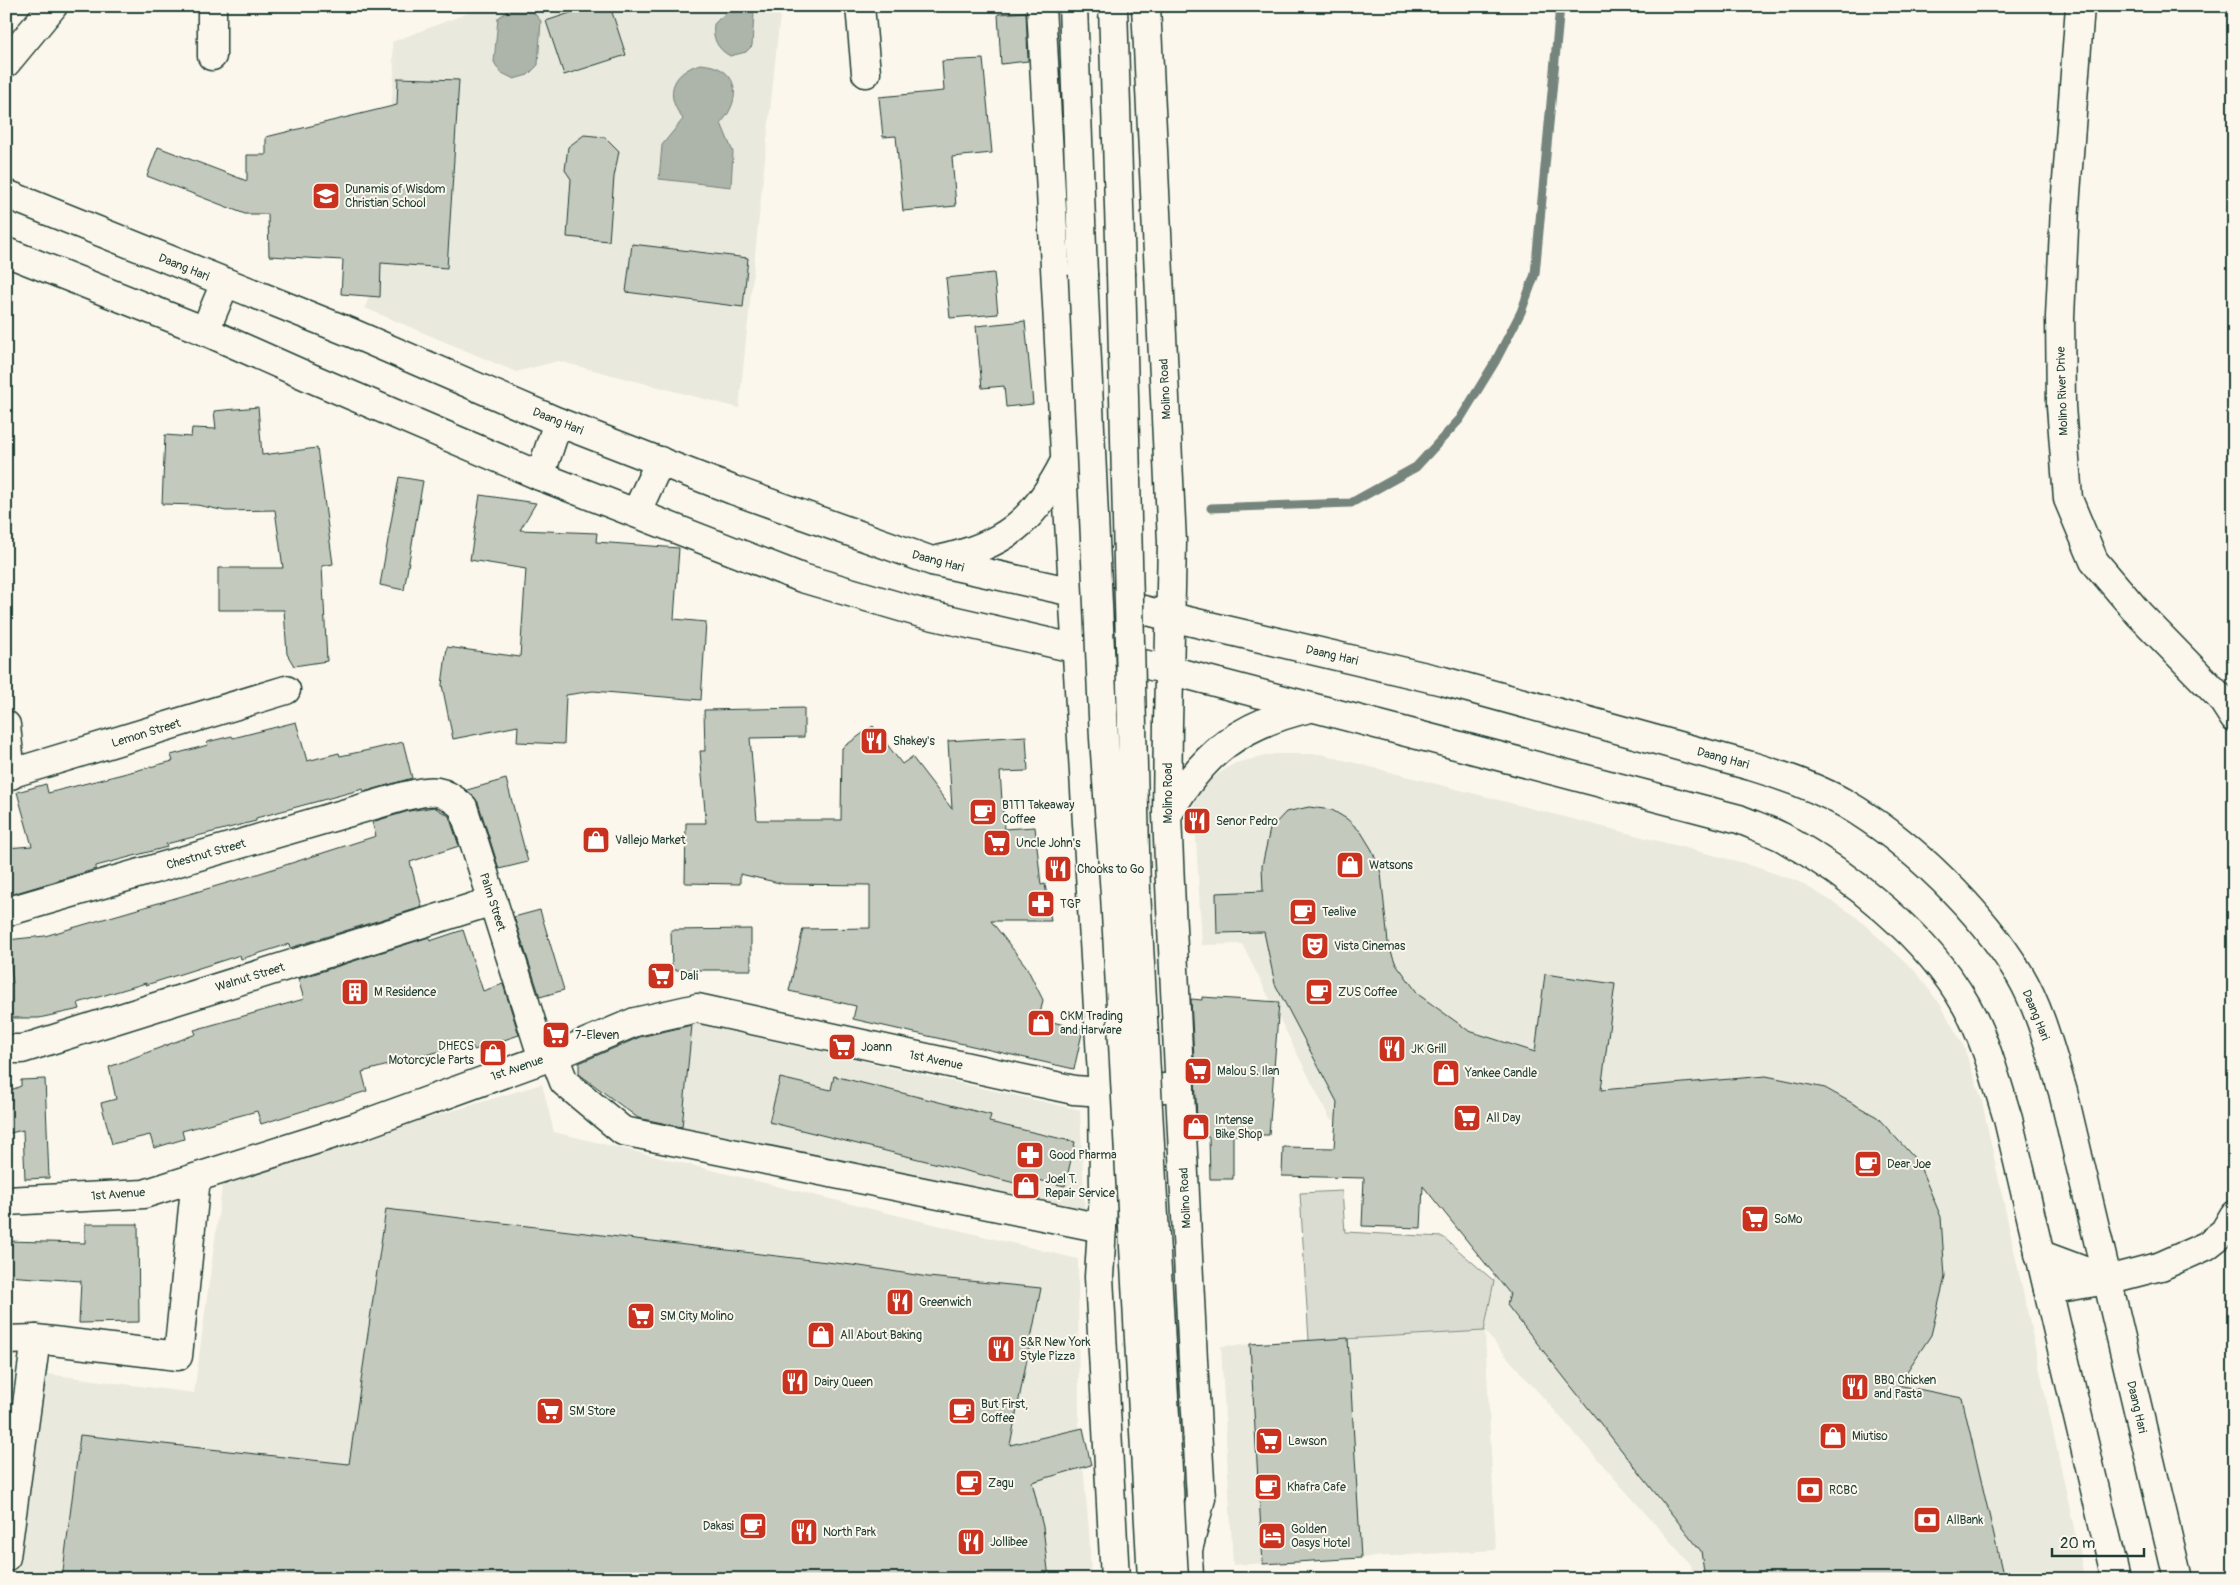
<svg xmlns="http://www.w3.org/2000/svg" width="2240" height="1585" viewBox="0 0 2240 1585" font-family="Pangolin,sans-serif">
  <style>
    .built { fill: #eae9de }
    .green { fill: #dbdcd1; stroke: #7d8c82 }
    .water { fill: #adb4aa; stroke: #74847b }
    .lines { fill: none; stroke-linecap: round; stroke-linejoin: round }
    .stream { stroke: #74847b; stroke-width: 9 }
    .building { fill: #c4c9be; stroke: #1f3d34 }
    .minor-casing { stroke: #1f3d34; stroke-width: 31 }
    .tertiary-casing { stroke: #1f3d34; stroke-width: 31 }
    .primary-casing { stroke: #1f3d34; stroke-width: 31 }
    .minor { stroke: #fbf7ec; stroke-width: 28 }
    .tertiary { stroke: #fbf7ec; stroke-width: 28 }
    .primary { stroke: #fbf7ec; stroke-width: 28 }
    .primary-bridge-casing { stroke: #1f3d34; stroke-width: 31; stroke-linecap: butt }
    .primary-bridge { stroke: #fbf7ec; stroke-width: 28 }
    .labels { text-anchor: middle; stroke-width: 4; stroke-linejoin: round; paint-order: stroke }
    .poi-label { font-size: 12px; fill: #1f3d34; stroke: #fbf7ec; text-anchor: start }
    .street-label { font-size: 12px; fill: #1f3d34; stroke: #fbf7ec }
  </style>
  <rect width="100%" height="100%" fill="#fbf7ec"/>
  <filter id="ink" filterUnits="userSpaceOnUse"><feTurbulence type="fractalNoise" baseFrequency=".02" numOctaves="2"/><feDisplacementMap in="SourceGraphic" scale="10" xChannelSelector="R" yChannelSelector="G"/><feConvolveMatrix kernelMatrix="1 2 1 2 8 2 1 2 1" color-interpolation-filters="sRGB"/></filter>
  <g filter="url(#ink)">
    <!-- built -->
    <g class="built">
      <path d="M486 6H781L739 408 558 361 516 372 365 308 378 271 394 73 392 42Z"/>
      <path d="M1274 754H1320L1744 863 1797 881 1823 896 1854 915 1914 970 1940 1004 1963 1045 1981 1097 2085 1579H1693L1691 1565 1485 1332 1496 1550 1233 1565 1221 1346 1484 1331 1494 1281 1511 1157 1330 1119 1242 944 1202 945 1194 804 1206 782 1235 763Z"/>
      <path d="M692 1023 1080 1110 1085 1214 682 1130Z"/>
      <path d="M542 1084 554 1132 1078 1259 1079 1422 1089 1530 1091 1579H16L40 1373 194 1393 223 1180Z"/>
    </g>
    <!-- green -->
    <path class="green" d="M1342 1191 1345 1232 1443 1237 1494 1281 1484 1331 1309 1341 1300 1193Z"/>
    <!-- water -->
    <g class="water">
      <path d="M729 6H750L754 14 752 46 746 52 730 56C717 49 712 38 714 24L726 12Z"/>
      <path d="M521 9 534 13 541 21 538 65 528 75 514 79 500 72 494 62 498 18 509 10Z"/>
      <path d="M700 64C738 66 744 97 721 123L733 152 731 187 659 179 662 145 683 119C664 95 671 73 700 64Z"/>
    </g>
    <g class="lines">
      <!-- stream -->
      <path class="stream" d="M1211 508 1351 503 1416 467 1460 419 1495 362 1521 312 1535 274 1560 6"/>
    </g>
    <!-- building -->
    <g class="building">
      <path d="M591 6H610L626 55 564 75 546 21Z"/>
      <path d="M1026 12 1028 61 1001 64 998 14Z"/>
      <path d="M983 59 992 153 952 157 956 206 903 211 896 136 883 137 879 97 944 91 942 61Z"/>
      <path d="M398 78 459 80 447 268 381 263 380 297 341 294 343 260 269 256 268 214H245L147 176 158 147 247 181V155H266V137L397 105Z"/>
      <path d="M584 135 605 137 619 151 614 177 609 241 567 237 571 179 565 170 568 147Z"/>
      <path d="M632 244 748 258 743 307 626 292Z"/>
      <path d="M994 273 998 314 950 318 946 278Z"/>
      <path d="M1025 321 1033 404 1006 407 1004 386 982 388 976 326Z"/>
      <path d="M258 407 262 455 317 448 333 564 322 566 327 661 294 666 287 654 284 610H218V568H283L275 510 226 511 197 505 162 504 165 435 191 437 192 428 216 429 214 411Z"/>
      <path d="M399 477 423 481 404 590 380 585Z"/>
      <path d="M480 495 536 503 520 530 597 533 596 542 679 548 674 619 706 622 701 700 593 691 566 695 564 744 517 742 518 726 453 739 442 685 447 647 520 657 526 569 470 560Z"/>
      <path d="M804 708V737L750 738 757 820H841L842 748 873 726 902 764 912 757 952 809 948 741 1026 736 1028 771 1000 772 1004 829 1035 827 1041 885 1045 884 1051 921H991L1026 966 1043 1000 1039 1019 1083 1029 1074 1069 853 1019 856 1006 789 991 803 929 870 928V885L784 884 740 874V884L685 883 686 823H706L700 751H705L704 710Z"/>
      <path d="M296 722 307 761 339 753 340 756 374 749 403 742 412 778 364 792 363 789 256 818V821L166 844 167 847 96 866V869L6 896 7 848 32 846 17 792 46 784 48 793 119 775 173 761 171 755 208 745 207 742 232 736 233 738Z"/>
      <path d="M506 779 528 862 499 869 478 802 467 790Z"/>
      <path d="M434 807 449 816 459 846 410 862 422 907 290 948 289 944 241 959 240 955 146 985V983L78 1003 80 1009 39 1018H11L10 984 13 983 7 940 45 936 251 876 376 836 372 822 409 811Z"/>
      <path d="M1309 807 1332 810 1347 819 1361 832 1372 850 1381 873 1388 943 1395 962 1419 995 1469 1031 1535 1052 1545 974 1615 984 1601 1090 1766 1076 1825 1088 1877 1117 1918 1162 1941 1217 1945 1277 1931 1335 1898 1385 1962 1398 2004 1579H1705L1701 1551 1507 1305 1510 1294 1423 1186 1421 1228 1362 1226 1364 1178 1282 1176 1283 1147 1334 1148 1337 1102 1275 984 1264 932 1217 933 1216 893 1263 891 1262 866 1270 829 1286 812Z"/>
      <path d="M540 910 564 990 540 997 514 917Z"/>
      <path d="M751 929V970H672L671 930Z"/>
      <path d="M463 930 483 991 503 984 519 1035 474 1050 471 1043 362 1072 367 1091 261 1124 257 1111 182 1131 184 1139 154 1148 150 1135 112 1144 101 1103 116 1099 109 1067 196 1034 194 1030 304 999 298 979 429 937 430 941Z"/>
      <path d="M1202 997 1279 1002 1269 1135H1233V1179H1210L1209 1137 1198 1138 1191 999 1202 1000Z"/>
      <path d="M692 1025 682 1127 638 1118 579 1074V1063L640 1037Z"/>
      <path d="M834 1076 991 1115 989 1122 1075 1142 1065 1186 1038 1180 1035 1188 769 1122 780 1078 831 1090Z"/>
      <path d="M45 1079 49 1178 25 1179 23 1130 6 1134V1092L21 1086V1080Z"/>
      <path d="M386 1209 860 1266 928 1277 1041 1288 1010 1445 1083 1428 1091 1465 1032 1482 1043 1527 1049 1579H62L80 1435 349 1464Z"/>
      <path d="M85 1224H138L139 1322 79 1323 81 1281 6 1276V1241L85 1243Z"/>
      <path d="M1348 1338 1361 1558 1263 1564 1250 1344Z"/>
    </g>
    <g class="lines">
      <defs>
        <g id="minor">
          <path d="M860 6 866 73"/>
          <path d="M212 56V6"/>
          <path d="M6 63 53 6"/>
          <path d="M6 725 11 775"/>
          <path d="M6 775 286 690"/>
          <path d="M6 912 405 796C432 790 441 787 463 807L543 1059"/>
          <path d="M6 1049H22L493 901"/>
          <path d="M554 1056 564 1082 623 1131 1102 1228"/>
          <path d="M6 1340 36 1339 178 1356 196 1178"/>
          <path d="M6 1557 36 1339"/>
        </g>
        <g id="tertiary">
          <path d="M2080 6 2065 207 2060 317 2061 406 2068 499 2094 561 2139 614 2221 698 2234 718"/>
          <path d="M6 1201 144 1194 356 1127 571 1049 635 1022 697 1008 1074 1090 1103 1092 1180 1087"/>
          <path d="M2039 1254 2106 1279"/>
          <path d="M2048 1290 2107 1280 2161 1266 2206 1246 2224 1232 2234 1215"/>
        </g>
        <g id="primary">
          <path d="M1041 6 1065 454 1103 1092 1104 1192 1099 1277 1115 1579"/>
          <path d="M1073 6 1083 274"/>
          <path d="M1113 6 1121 273"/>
          <path d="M1146 6 1172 542 1168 723 1167 815 1171 907 1193 1360 1201 1498 1188 1550 1189 1579"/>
          <path d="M6 194 352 333 558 422 733 490 932 561 1073 592 1171 617 1443 681 1751 766C1784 776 1816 787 1846 804 1911 842 1981 911 2020 975 2041 1011 2051 1053 2063 1092L2178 1579"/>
          <path d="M6 252 205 331 311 378 540 476 802 578 921 613 1169 670 1739 819C1753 825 1768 830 1782 837 1850 875 1927 936 1966 1005 1986 1040 1996 1081 2008 1119L2116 1579"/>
          <path d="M205 331 225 283"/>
          <path d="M540 476 558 422"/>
          <path d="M636 513 660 461"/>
          <path d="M938 560C1004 546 1035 521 1065 461"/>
          <path d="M1168 814C1203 753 1240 724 1310 708"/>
        </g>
      </defs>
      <!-- minor casing -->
      <use href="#minor" class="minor-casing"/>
      <!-- tertiary casing -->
      <use href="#tertiary" class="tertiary-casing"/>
      <!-- primary casing -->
      <use href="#primary" class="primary-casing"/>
      <!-- minor -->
      <use href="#minor" class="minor"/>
      <!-- tertiary -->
      <use href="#tertiary" class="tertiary"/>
      <!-- primary -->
      <use href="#primary" class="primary"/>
      <defs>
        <g id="primary-bridge">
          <path d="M1121 273 1136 891 1174 1579"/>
          <path d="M1083 274 1104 738 1115 895 1152 1579"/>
        </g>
      </defs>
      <!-- primary-bridge casing -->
      <use href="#primary-bridge" class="primary-bridge-casing"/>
      <!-- primary-bridge -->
      <use href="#primary-bridge" class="primary-bridge"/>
    </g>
  </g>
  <!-- icons -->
  <defs>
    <symbol id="school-square" viewBox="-11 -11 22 22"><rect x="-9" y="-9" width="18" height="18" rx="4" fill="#c8321e" stroke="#fbf7ec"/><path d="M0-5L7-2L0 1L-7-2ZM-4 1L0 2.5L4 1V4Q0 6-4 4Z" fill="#fff"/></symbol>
    <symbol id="restaurant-square" viewBox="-11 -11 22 22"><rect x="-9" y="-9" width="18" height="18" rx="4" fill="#c8321e" stroke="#fbf7ec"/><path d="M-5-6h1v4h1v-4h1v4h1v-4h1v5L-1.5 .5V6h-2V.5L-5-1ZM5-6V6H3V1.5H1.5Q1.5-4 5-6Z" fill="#fff"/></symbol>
    <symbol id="cafe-square" viewBox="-11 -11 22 22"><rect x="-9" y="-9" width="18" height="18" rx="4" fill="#c8321e" stroke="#fbf7ec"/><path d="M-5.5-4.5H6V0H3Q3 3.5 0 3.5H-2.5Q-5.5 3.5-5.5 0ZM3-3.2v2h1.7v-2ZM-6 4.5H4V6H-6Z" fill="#fff"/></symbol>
    <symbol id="shop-square" viewBox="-11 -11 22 22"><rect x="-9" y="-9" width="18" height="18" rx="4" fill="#c8321e" stroke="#fbf7ec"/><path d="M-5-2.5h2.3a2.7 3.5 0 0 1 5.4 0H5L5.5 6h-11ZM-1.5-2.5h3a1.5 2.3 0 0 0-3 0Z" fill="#fff"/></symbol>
    <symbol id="supermarket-square" viewBox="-11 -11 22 22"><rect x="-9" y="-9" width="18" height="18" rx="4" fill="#c8321e" stroke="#fbf7ec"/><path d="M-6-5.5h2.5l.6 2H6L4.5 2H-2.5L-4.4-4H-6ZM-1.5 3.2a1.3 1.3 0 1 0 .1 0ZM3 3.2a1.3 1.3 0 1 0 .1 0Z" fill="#fff"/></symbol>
    <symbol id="pharmacy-square" viewBox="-11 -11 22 22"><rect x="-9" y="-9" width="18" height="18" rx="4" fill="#c8321e" stroke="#fbf7ec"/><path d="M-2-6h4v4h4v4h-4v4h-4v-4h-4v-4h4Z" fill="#fff"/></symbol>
    <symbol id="theatre-square" viewBox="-11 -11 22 22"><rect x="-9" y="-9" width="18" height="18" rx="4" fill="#c8321e" stroke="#fbf7ec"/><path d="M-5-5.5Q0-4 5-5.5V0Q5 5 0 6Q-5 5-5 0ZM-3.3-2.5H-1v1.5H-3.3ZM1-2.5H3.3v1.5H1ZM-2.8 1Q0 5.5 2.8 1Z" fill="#fff"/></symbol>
    <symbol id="building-square" viewBox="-11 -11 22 22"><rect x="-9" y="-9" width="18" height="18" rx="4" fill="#c8321e" stroke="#fbf7ec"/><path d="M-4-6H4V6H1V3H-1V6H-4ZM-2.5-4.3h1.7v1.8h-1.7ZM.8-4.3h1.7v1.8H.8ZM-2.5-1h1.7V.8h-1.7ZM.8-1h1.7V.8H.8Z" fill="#fff"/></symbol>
    <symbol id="bank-square" viewBox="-11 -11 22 22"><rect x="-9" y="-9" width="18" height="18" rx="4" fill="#c8321e" stroke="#fbf7ec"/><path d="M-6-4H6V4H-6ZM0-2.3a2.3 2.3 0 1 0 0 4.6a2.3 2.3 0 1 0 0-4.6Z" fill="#fff"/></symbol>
    <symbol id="hotel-square" viewBox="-11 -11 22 22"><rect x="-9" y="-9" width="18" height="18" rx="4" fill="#c8321e" stroke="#fbf7ec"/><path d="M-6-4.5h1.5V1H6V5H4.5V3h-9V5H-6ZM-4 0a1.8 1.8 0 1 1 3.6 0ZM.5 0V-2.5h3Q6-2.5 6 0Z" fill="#fff"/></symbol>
  </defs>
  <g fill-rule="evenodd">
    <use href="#school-square" x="310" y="180" width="32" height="32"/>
    <use href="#restaurant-square" x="858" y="725" width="32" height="32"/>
    <use href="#cafe-square" x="967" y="796" width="32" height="32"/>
    <use href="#restaurant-square" x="1181" y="805" width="32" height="32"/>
    <use href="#shop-square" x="580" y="824" width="32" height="32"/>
    <use href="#supermarket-square" x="981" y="827" width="32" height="32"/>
    <use href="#shop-square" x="1334" y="849" width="32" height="32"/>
    <use href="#restaurant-square" x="1042" y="853" width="32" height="32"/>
    <use href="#pharmacy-square" x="1025" y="888" width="32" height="32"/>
    <use href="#cafe-square" x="1287" y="896" width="32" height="32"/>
    <use href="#theatre-square" x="1299" y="930" width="32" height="32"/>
    <use href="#supermarket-square" x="645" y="960" width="32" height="32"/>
    <use href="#building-square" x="339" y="976" width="32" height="32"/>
    <use href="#cafe-square" x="1303" y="976" width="32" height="32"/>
    <use href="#shop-square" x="1025" y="1007" width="32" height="32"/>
    <use href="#supermarket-square" x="540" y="1019" width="32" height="32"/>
    <use href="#supermarket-square" x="826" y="1031" width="32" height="32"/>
    <use href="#restaurant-square" x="1376" y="1033" width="32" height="32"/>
    <use href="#shop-square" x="477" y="1037" width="32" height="32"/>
    <use href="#supermarket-square" x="1182" y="1055" width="32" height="32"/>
    <use href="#shop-square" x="1430" y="1057" width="32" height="32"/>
    <use href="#supermarket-square" x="1451" y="1102" width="32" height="32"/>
    <use href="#shop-square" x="1180" y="1111" width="32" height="32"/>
    <use href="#pharmacy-square" x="1014" y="1139" width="32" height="32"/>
    <use href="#cafe-square" x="1852" y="1148" width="32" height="32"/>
    <use href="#shop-square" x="1010" y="1170" width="32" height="32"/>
    <use href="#supermarket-square" x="1739" y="1203" width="32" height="32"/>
    <use href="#restaurant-square" x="884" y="1286" width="32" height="32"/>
    <use href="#supermarket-square" x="625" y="1300" width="32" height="32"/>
    <use href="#shop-square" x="805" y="1319" width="32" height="32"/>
    <use href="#restaurant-square" x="985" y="1333" width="32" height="32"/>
    <use href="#restaurant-square" x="779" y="1366" width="32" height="32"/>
    <use href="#restaurant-square" x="1839" y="1371" width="32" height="32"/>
    <use href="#supermarket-square" x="534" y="1395" width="32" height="32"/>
    <use href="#cafe-square" x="946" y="1395" width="32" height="32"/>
    <use href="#shop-square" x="1817" y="1420" width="32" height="32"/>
    <use href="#supermarket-square" x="1253" y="1425" width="32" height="32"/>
    <use href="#cafe-square" x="953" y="1467" width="32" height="32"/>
    <use href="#cafe-square" x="1252" y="1471" width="32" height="32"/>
    <use href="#bank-square" x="1794" y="1474" width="32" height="32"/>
    <use href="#bank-square" x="1911" y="1504" width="32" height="32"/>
    <use href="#cafe-square" x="737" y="1510" width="32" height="32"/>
    <use href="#restaurant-square" x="788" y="1516" width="32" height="32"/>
    <use href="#hotel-square" x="1256" y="1520" width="32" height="32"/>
    <use href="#restaurant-square" x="955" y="1526" width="32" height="32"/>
  </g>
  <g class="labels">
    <!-- poi labels -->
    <g class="poi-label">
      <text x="345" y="193">Dunamis of Wisdom<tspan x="345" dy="14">Christian School</tspan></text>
      <text x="893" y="745">Shakey's</text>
      <text x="1002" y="809">B1T1 Takeaway<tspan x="1002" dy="14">Coffee</tspan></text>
      <text x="1216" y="825">Senor Pedro</text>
      <text x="615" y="844">Vallejo Market</text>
      <text x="1016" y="847">Uncle John's</text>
      <text x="1369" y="869">Watsons</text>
      <text x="1077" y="873">Chooks to Go</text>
      <text x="1060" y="908">TGP</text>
      <text x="1322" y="916">Tealive</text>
      <text x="1334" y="950">Vista Cinemas</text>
      <text x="680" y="980">Dali</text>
      <text x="374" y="996">M Residence</text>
      <text x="1338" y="996">ZUS Coffee</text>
      <text x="1060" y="1020">CKM Trading<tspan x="1060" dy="14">and Harware</tspan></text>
      <text x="575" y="1039">7-Eleven</text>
      <text x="474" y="1050" text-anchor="end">DHECS<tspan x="474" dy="14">Motorcycle Parts</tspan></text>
      <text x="861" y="1051">Joann</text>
      <text x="1411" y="1053">JK Grill</text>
      <text x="1217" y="1075">Malou S. Ilan</text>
      <text x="1465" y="1077">Yankee Candle</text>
      <text x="1486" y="1122">All Day</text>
      <text x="1215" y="1124">Intense<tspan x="1215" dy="14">Bike Shop</tspan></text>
      <text x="1049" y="1159">Good Pharma</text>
      <text x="1887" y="1168">Dear Joe</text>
      <text x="1045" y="1183">Joel T.<tspan x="1045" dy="14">Repair Service</tspan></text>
      <text x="1774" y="1223">SoMo</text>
      <text x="919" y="1306">Greenwich</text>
      <text x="660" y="1320">SM City Molino</text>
      <text x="840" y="1339">All About Baking</text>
      <text x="1020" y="1346">S&amp;R New York<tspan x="1020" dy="14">Style Pizza</tspan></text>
      <text x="1874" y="1384">BBQ Chicken<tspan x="1874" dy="14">and Pasta</tspan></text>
      <text x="814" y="1386">Dairy Queen</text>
      <text x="981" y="1408">But First,<tspan x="981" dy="14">Coffee</tspan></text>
      <text x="569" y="1415">SM Store</text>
      <text x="1852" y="1440">Miutiso</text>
      <text x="1288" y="1445">Lawson</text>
      <text x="988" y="1487">Zagu</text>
      <text x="1287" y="1491">Khafra Cafe</text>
      <text x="1829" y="1494">RCBC</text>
      <text x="1946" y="1524">AllBank</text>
      <text x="734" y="1530" text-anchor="end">Dakasi</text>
      <text x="1291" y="1533">Golden<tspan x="1291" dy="14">Oasys Hotel</tspan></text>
      <text x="823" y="1536">North Park</text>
      <text x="990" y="1546">Jollibee</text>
    </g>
    <!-- street labels -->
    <g class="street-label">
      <text transform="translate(184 267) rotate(22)" y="4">Daang Hari</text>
      <text transform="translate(1165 389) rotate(-93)" y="4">Molino Road</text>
      <text transform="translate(2062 391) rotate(-92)" y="4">Molino River Drive</text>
      <text transform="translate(558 421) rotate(22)" y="4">Daang Hari</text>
      <text transform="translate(938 561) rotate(15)" y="4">Daang Hari</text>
      <text transform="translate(1332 655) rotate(13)" y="4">Daang Hari</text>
      <text transform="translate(146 733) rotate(-17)" y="4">Lemon Street</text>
      <text transform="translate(1723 758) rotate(15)" y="4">Daang Hari</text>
      <text transform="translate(1168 793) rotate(-90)" y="4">Molino Road</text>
      <text transform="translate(206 854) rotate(-16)" y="4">Chestnut Street</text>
      <text transform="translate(493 902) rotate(72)" y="4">Palm Street</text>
      <text transform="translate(250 977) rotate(-17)" y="4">Walnut Street</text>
      <text transform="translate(2036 1015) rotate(68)" y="4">Daang Hari</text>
      <text transform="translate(936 1060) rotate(12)" y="4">1st Avenue</text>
      <text transform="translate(517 1068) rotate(-19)" y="4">1st Avenue</text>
      <text transform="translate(118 1194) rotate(-4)" y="4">1st Avenue</text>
      <text transform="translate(1185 1198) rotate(-93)" y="4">Molino Road</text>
      <text transform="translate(2137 1407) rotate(77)" y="4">Daang Hari</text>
    </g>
  </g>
  <!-- margin -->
  <rect width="2240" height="1585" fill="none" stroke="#fbf7ec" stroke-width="25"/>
  <rect x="12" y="12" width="2215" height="1560" fill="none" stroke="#1f3d34" stroke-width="2" filter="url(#ink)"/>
  <!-- scale -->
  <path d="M2052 1548v8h92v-8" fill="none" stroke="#1f3d34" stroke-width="2.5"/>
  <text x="2060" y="1548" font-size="15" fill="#1f3d34" stroke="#fbf7ec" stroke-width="4" paint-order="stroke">20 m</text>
</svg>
